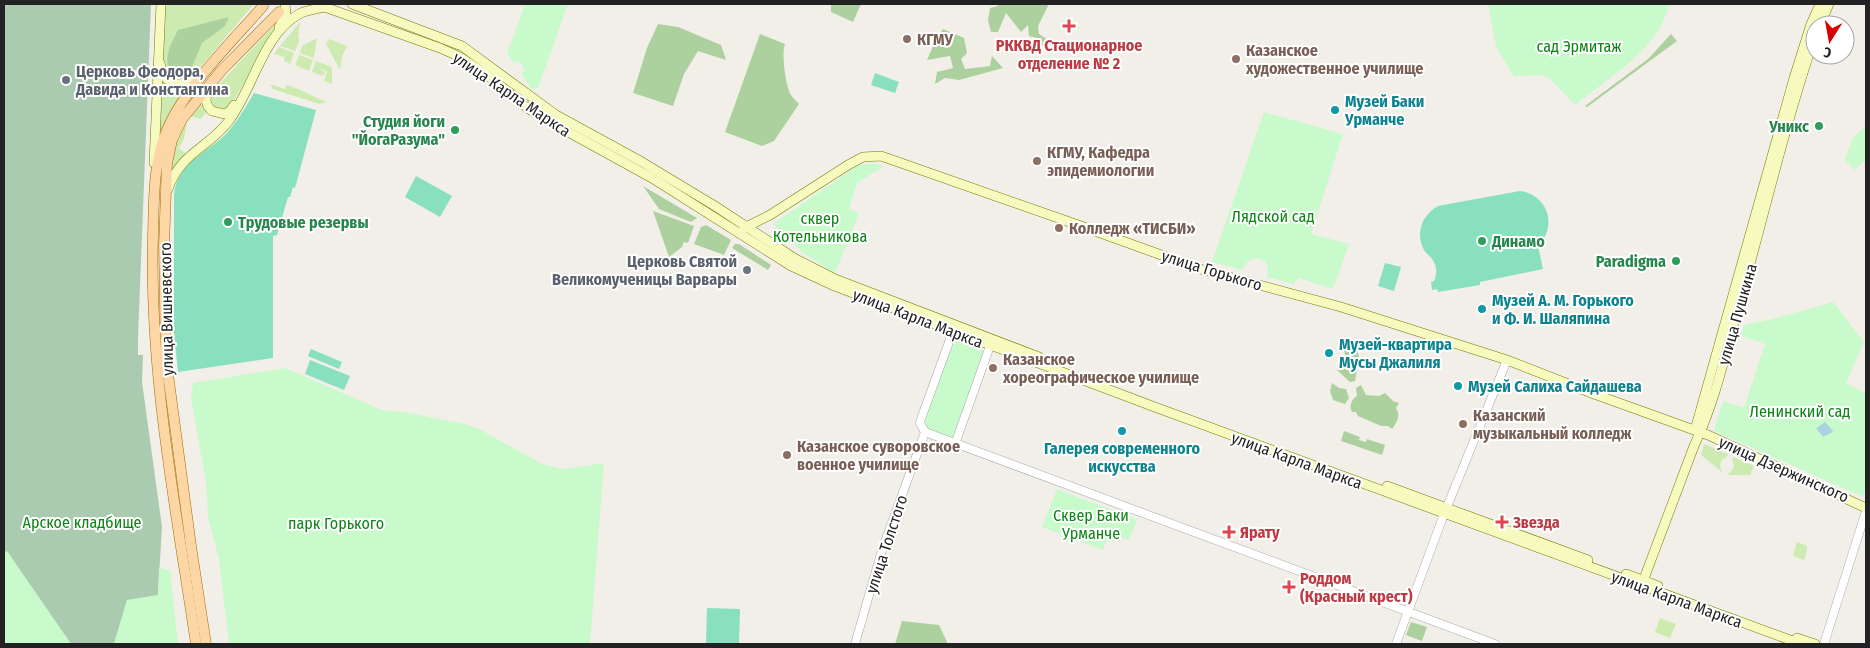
<svg xmlns="http://www.w3.org/2000/svg" width="1870" height="648" viewBox="0 0 1870 648" font-family="'Fira Sans Condensed',sans-serif">
  <style>
    .grass { fill: #cdebb0 }
    .forest { fill: #add19e }
    .cemetery { fill: #aacbaf }
    .park { fill: #c8facc }
    .pitch { fill: #88e0be }
    .water { fill: #aad3df }
    .lines { fill: none; stroke-linecap: round; stroke-linejoin: round }
    .tertiary-casing { stroke: #a9a9a9; stroke-width: 9 }
    .secondary-casing { stroke: #707d05; stroke-width: 10 }
    .primary-casing { stroke: #a06b00; stroke-width: 11 }
    .tertiary { stroke: #fff; stroke-width: 8 }
    .secondary { stroke: #f7fabf; stroke-width: 9 }
    .primary { stroke: #fcd6a4; stroke-width: 10 }
    .health-dot { fill: #e0444e; stroke: #fff; stroke-width: 2 }
    .education-dot { fill: #8d6e63; stroke: #fff; stroke-width: 2 }
    .worship-dot { fill: #6b7280; stroke: #fff; stroke-width: 2 }
    .culture-dot { fill: #0f9aa8; stroke: #fff; stroke-width: 2 }
    .leisure-dot { fill: #2e9e5b; stroke: #fff; stroke-width: 2 }
    .labels { text-anchor: middle; stroke-width: 4; stroke-linejoin: round; paint-order: stroke }
    .education-label { font-size: 16px; font-weight: bold; fill: #785e54; stroke: #fff; text-anchor: start }
    .health-label { font-size: 16px; font-weight: bold; fill: #be3a42; stroke: #fff; text-anchor: start }
    .park-label { font-size: 16px; fill: #0c8416; stroke: #fff }
    .worship-label { font-size: 16px; font-weight: bold; fill: #5b616d; stroke: #fff; text-anchor: start }
    .street-label { font-size: 16px; fill: #222; stroke: #fff }
    .culture-label { font-size: 16px; font-weight: bold; fill: #0d838f; stroke: #fff; text-anchor: start }
    .leisure-label { font-size: 16px; font-weight: bold; fill: #27864d; stroke: #fff; text-anchor: end }
  </style>
  <rect width="100%" height="100%" fill="#f2efe9"/>
  <!-- grass -->
  <g class="grass">
    <path d="M165 4H254L190 79 174 81 162 66Z"/>
    <path d="M284 15 271 34 231 106 223 111 212 108 209 95Z"/>
    <path d="M300 22 298 38 300 39 295 51 280 46Z"/>
    <path d="M317 38 314 58 300 53 302 46Z"/>
    <path d="M329 39 347 46 342 56 340 70 326 44Z"/>
    <path d="M279 47 294 53 290 64 284 61 285 56 284 57 274 54Z"/>
    <path d="M299 55 313 60 309 71 295 65Z"/>
    <path d="M316 61 332 67V84L324 81 327 71 317 68 325 72 323 76 312 72Z"/>
    <path d="M160 72 185 87 168 116 159 140Z"/>
    <path d="M270 84 285 89 287 85C302 89 313 97 327 102L319 104 273 89Z"/>
    <path d="M201 98 220 117H215L206 112 201 119 188 116 184 139 179 148 186 154 180 161 171 173C173 145 184 121 201 98Z"/>
    <path d="M1704 444 1728 454 1726 458 1722 459 1720 465 1722 472 1701 455Z"/>
    <path d="M1733 457 1754 466 1750 475H1727L1732 470 1734 465 1732 460Z"/>
    <path d="M1797 542 1807 546V550L1804 560 1793 556Z"/>
    <path d="M1660 618 1676 624 1670 638 1655 632Z"/>
  </g>
  <!-- forest -->
  <g class="forest">
    <path d="M831 4H861L853 22 831 12Z"/>
    <path d="M998 4H1049L1038 26 1039 34 1050 41 1042 46 1037 38 1029 36 1028 25 1021 32 1006 13 998 32H991L988 20 990 8 998 6Z"/>
    <path d="M229 17 225 26 202 43 192 67 182 74 177 75 169 71C164 55 171 44 178 30Z"/>
    <path d="M658 24 678 27 721 45 726 60 698 51 684 74 673 106 633 93 647 48Z"/>
    <path d="M943 29 964 38 967 53 961 59 965 69 990 66 992 56 1003 68 959 80 945 78 935 84 937 72 953 68 950 56 927 60 937 37Z"/>
    <path d="M760 34 785 44C781 53 786 87 791 95 793 98 796 101 799 104L774 141 762 146 725 132Z"/>
    <path d="M1671 34 1677 41 1587 107 1585 106 1648 59Z"/>
    <path d="M643 186 697 218 691 222 659 209Z"/>
    <path d="M653 211 694 226 688 243 684 242 682 247 669 257Z"/>
    <path d="M706 225 731 240 724 255 694 244 701 227Z"/>
    <path d="M735 244H739L771 265 768 270 732 248Z"/>
    <path d="M1346 344 1349 346 1356 345 1359 357 1356 359 1351 356 1345 355 1343 347Z"/>
    <path d="M1342 359 1358 365 1355 381 1350 382 1337 370Z"/>
    <path d="M1332 383 1339 388 1346 389 1349 398 1345 404 1333 400 1330 391Z"/>
    <path d="M1361 385 1366 395 1379 396 1385 393 1393 401 1399 403 1396 408C1401 415 1397 422 1392 429L1388 426H1381L1358 416 1356 412H1352C1349 406 1351 400 1357 396L1356 388Z"/>
    <path d="M1344 431 1360 437 1359 440 1366 442 1367 439 1385 445 1382 455 1341 441Z"/>
    <path d="M902 621 939 625 948 644H895Z"/>
    <path d="M1411 622 1427 627 1422 641 1406 635Z"/>
  </g>
  <!-- cemetery -->
  <path class="cemetery" d="M4 4H151L138 338V355H143L142 382 162 527 158 595 127 601 114 644H71L7 552 4 553Z"/>
  <!-- park -->
  <g class="park">
    <path d="M525 4H568L538 88 532 89 521 74 525 70 519 61 514 63 507 54Z"/>
    <path d="M1488 4H1669C1661 48 1608 78 1575 105L1548 77 1541 75 1514 76 1496 47Z"/>
    <path d="M1264 112 1343 134 1311 234 1349 244 1333 289 1299 278 1293 284 1267 277 1268 268 1265 261 1256 258 1247 262 1242 270 1212 262Z"/>
    <path d="M1866 126V159L1855 170 1845 160 1853 137Z"/>
    <path d="M872 163 884 166 857 183 849 209 859 213 835 273 803 253 773 224 857 166Z"/>
    <path d="M1833 302 1864 342 1846 383 1866 394V488L1863 497 1714 431 1723 401 1744 408 1765 344 1741 336 1744 325 1776 318Z"/>
    <path d="M952 339 986 351 953 439 927 429 924 425Z"/>
    <path d="M285 368 382 410 404 412 465 424 479 429 542 464 563 469 604 463 590 644H229L219 559 208 517 206 482 191 398 193 383Z"/>
    <path d="M1057 489 1137 520 1129 540 1110 533 1103 550 1042 527Z"/>
    <path d="M7 551 71 644H4V553Z"/>
    <path d="M159 567 170 571 178 644H114L127 600 158 595Z"/>
  </g>
  <!-- pitch -->
  <g class="pitch">
    <path d="M875 73 899 82 895 93 871 85Z"/>
    <path d="M254 93 316 110 295 188 293 187 290 197H288L277 235 273 236V358L178 372 174 333V195C177 162 208 153 228 132 238 120 246 107 254 93Z"/>
    <path d="M416 176 452 196 440 217 405 197Z"/>
    <path d="M1520 191C1548 195 1558 226 1538 246L1543 269 1480 282V285L1438 292 1437 289 1432 290 1431 282 1434 281C1437 275 1437 268 1434 262 1432 257 1426 254 1424 250 1415 233 1422 215 1438 206Z"/>
    <path d="M1385 263 1401 267 1394 291 1378 286Z"/>
    <path d="M311 349 342 362 339 369 308 356Z"/>
    <path d="M310 360 350 376 344 390 305 374Z"/>
    <path d="M707 608 740 609 739 644H706Z"/>
  </g>
  <!-- water -->
  <path class="water" d="M1825 422 1833 431 1831 433 1823 437 1816 428Z"/>
  <g class="lines">
    <defs>
      <g id="tertiary">
        <path d="M925 432 1495 644"/>
        <path d="M955 444 990 346"/>
        <path d="M855 644 882 550 925 432 920 423 921 419 953 331"/>
        <path d="M1396 644 1444 514 1507 360"/>
        <path d="M1824 644 1866 511"/>
      </g>
      <g id="secondary">
        <path d="M316 4 440 48 460 57 486 74 526 107 543 118 652 178 791 266 832 285 1152 406 1801 644"/>
        <path d="M352 4 462 46 556 115 642 162 715 206 794 258 835 279 1039 357"/>
        <path d="M1820 25 1829 4"/>
        <path d="M279 27 286 15 285 4"/>
        <path d="M160 63C164 88 180 86 199 80"/>
        <path d="M210 89C204 98 205 104 212 111L224 114 230 111 234 105"/>
        <path d="M154 163 161 4"/>
        <path d="M168 189C181 152 207 149 228 122 253 90 262 35 299 14 306 10 317 9 325 7"/>
        <path d="M744 228 770 215 848 165 863 157 881 156 1081 226 1200 269 1341 307 1507 360 1594 394 1708 435 1866 508"/>
        <path d="M1695 430 1794 78 1811 24 1820 4"/>
        <path d="M1387 486 1588 560"/>
        <path d="M1626 574 1658 586"/>
        <path d="M1642 584 1694 446C1714 404 1724 360 1736 315 1762 223 1784 127 1815 36"/>
        <path d="M1797 638 1815 644"/>
      </g>
      <g id="primary">
        <path d="M196 644C176 509 149 373 153 236 154 202 153 166 165 135 181 91 232 42 263 6"/>
        <path d="M206 644 191 546 166 359 164 246 167 163 172 140 182 119 221 71 279 12"/>
      </g>
    </defs>
    <!-- tertiary casing -->
    <use href="#tertiary" class="tertiary-casing"/>
    <!-- secondary casing -->
    <use href="#secondary" class="secondary-casing"/>
    <!-- primary casing -->
    <use href="#primary" class="primary-casing"/>
    <!-- tertiary -->
    <use href="#tertiary" class="tertiary"/>
    <!-- secondary -->
    <use href="#secondary" class="secondary"/>
    <!-- primary -->
    <use href="#primary" class="primary"/>
  </g>
  <!-- markers -->
  <g class="health-dot">
    <path d="M1066.5 18.5h5v5h5v5h-5v5h-5v-5h-5v-5h5z"/>
    <path d="M1499.5 514.5h5v5h5v5h-5v5h-5v-5h-5v-5h5z"/>
    <path d="M1226.5 524.5h5v5h5v5h-5v5h-5v-5h-5v-5h5z"/>
    <path d="M1286.5 579.5h5v5h5v5h-5v5h-5v-5h-5v-5h5z"/>
  </g>
  <g class="education-dot">
    <circle cx="907" cy="39" r="5"/>
    <circle cx="1236" cy="59" r="5"/>
    <circle cx="1037" cy="161" r="5"/>
    <circle cx="1059" cy="228" r="5"/>
    <circle cx="993" cy="368" r="5"/>
    <circle cx="1463" cy="424" r="5"/>
    <circle cx="787" cy="455" r="5"/>
  </g>
  <g class="worship-dot">
    <circle cx="66" cy="80" r="5"/>
    <circle cx="747" cy="270" r="5"/>
  </g>
  <g class="culture-dot">
    <circle cx="1335" cy="110" r="5"/>
    <circle cx="1482" cy="309" r="5"/>
    <circle cx="1329" cy="353" r="5"/>
    <circle cx="1458" cy="386" r="5"/>
    <circle cx="1122" cy="431" r="5"/>
  </g>
  <g class="leisure-dot">
    <circle cx="1819" cy="126" r="5"/>
    <circle cx="455" cy="130" r="5"/>
    <circle cx="228" cy="222" r="5"/>
    <circle cx="1482" cy="241" r="5"/>
    <circle cx="1676" cy="261" r="5"/>
  </g>
  <g class="labels">
    <!-- education labels -->
    <g class="education-label">
      <text x="917" y="45">КГМУ</text>
      <text x="1246" y="56">Казанское<tspan x="1246" dy="18">художественное училище</tspan></text>
      <text x="1047" y="158">КГМУ, Кафедра<tspan x="1047" dy="18">эпидемиологии</tspan></text>
      <text x="1069" y="234">Колледж «ТИСБИ»</text>
      <text x="1003" y="365">Казанское<tspan x="1003" dy="18">хореографическое училище</tspan></text>
      <text x="1473" y="421">Казанский<tspan x="1473" dy="18">музыкальный колледж</tspan></text>
      <text x="797" y="452">Казанское суворовское<tspan x="797" dy="18">военное училище</tspan></text>
    </g>
    <!-- health labels -->
    <g class="health-label">
      <text x="1069" y="51" text-anchor="middle">РККВД Стационарное<tspan x="1069" dy="18">отделение № 2</tspan></text>
      <text x="1513" y="528">Звезда</text>
      <text x="1240" y="538">Ярату</text>
      <text x="1300" y="584">Роддом<tspan x="1300" dy="18">(Красный крест)</tspan></text>
    </g>
    <!-- park labels -->
    <g class="park-label">
      <text x="1579" y="52">сад Эрмитаж</text>
      <text x="1273" y="222">Лядской сад</text>
      <text x="820" y="224">сквер<tspan x="820" dy="18">Котельникова</tspan></text>
      <text x="1800" y="417">Ленинский сад</text>
      <text x="1091" y="521">Сквер Баки<tspan x="1091" dy="18">Урманче</tspan></text>
      <text x="82" y="528">Арское кладбище</text>
      <text x="336" y="529">парк Горького</text>
    </g>
    <!-- worship labels -->
    <g class="worship-label">
      <text x="76" y="77">Церковь Феодора,<tspan x="76" dy="18">Давида и Константина</tspan></text>
      <text x="737" y="267" text-anchor="end">Церковь Святой<tspan x="737" dy="18">Великомученицы Варвары</tspan></text>
    </g>
    <!-- street labels -->
    <g class="street-label">
      <text transform="translate(512 94) rotate(34)" y="6">улица Карла Маркса</text>
      <text transform="translate(1212 270) rotate(17)" y="6">улица Горького</text>
      <text transform="translate(166 309) rotate(-91)" y="6">улица Вишневского</text>
      <text transform="translate(1737 314) rotate(-74)" y="6">улица Пушкина</text>
      <text transform="translate(918 318) rotate(21)" y="6">улица Карла Маркса</text>
      <text transform="translate(1297 460) rotate(20)" y="6">улица Карла Маркса</text>
      <text transform="translate(1784 469) rotate(24)" y="6">улица Дзержинского</text>
      <text transform="translate(886 544) rotate(-72)" y="6">улица Толстого</text>
      <text transform="translate(1677 599) rotate(20)" y="6">улица Карла Маркса</text>
    </g>
    <!-- culture labels -->
    <g class="culture-label">
      <text x="1345" y="107">Музей Баки<tspan x="1345" dy="18">Урманче</tspan></text>
      <text x="1492" y="306">Музей А. М. Горького<tspan x="1492" dy="18">и Ф. И. Шаляпина</tspan></text>
      <text x="1339" y="350">Музей-квартира<tspan x="1339" dy="18">Мусы Джалиля</tspan></text>
      <text x="1468" y="392">Музей Салиха Сайдашева</text>
      <text x="1122" y="454" text-anchor="middle">Галерея современного<tspan x="1122" dy="18">искусства</tspan></text>
    </g>
    <!-- leisure labels -->
    <g class="leisure-label">
      <text x="445" y="127">Студия йоги<tspan x="445" dy="18">"ЙогаРазума"</tspan></text>
      <text x="1809" y="132">Уникс</text>
      <text x="238" y="228" text-anchor="start">Трудовые резервы</text>
      <text x="1492" y="247" text-anchor="start">Динамо</text>
      <text x="1666" y="267">Paradigma</text>
    </g>
  </g>
  <!-- border -->
  <rect width="1870" height="648" fill="none" stroke="#222222" stroke-width="10"/>
  <!-- north arrow -->
  <g transform="translate(1830 40) rotate(191)"><circle r="24" fill="#ffffff" stroke="#a7a7a7"/>
  <path d="M0-4L9 19L0 12L-9 19Z" fill="#d40000"/>
  <text y="-8" font-size="14" font-weight="bold" text-anchor="middle" fill="#222222">С</text>
  </g>
</svg>
